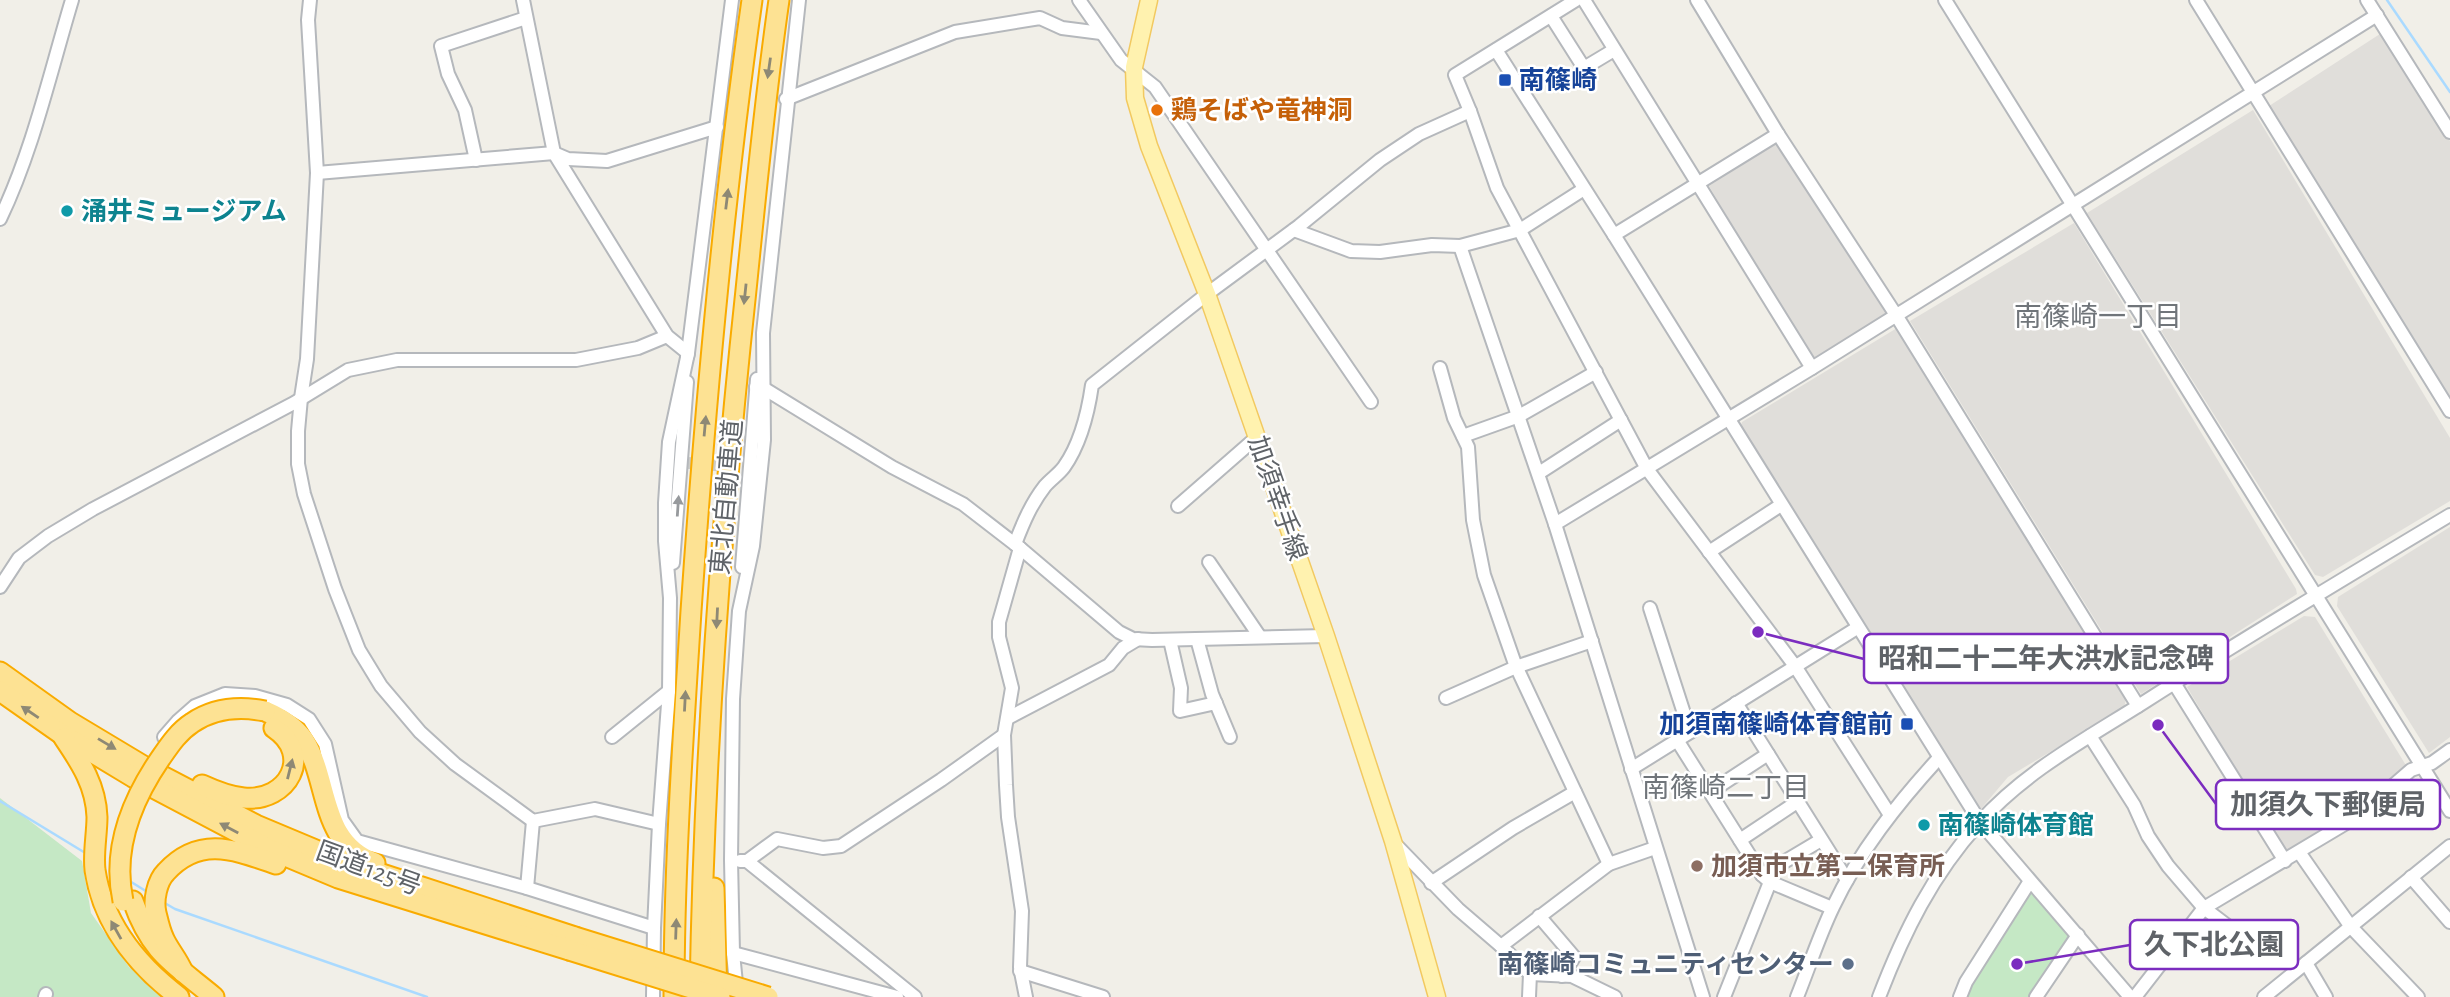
<svg xmlns="http://www.w3.org/2000/svg" width="2450" height="997" viewBox="0 0 2450 997" font-family="'Alegreya Sans','Noto Sans JP',sans-serif">
  <style>
    .industrial { fill: #e0deda }
    .green { fill: #c5e8c5 }
    .lines { fill: none; stroke-linecap: round; stroke-linejoin: round }
    .stream { stroke: #aadaff; stroke-width: 2.5 }
    .minor-tunnel { stroke: #ccccc8; stroke-width: 12; stroke-dasharray: 12 6; stroke-linecap: butt }
    .minor-casing { stroke: #b5b8bc; stroke-width: 16 }
    .major-casing { stroke: #f2c960; stroke-width: 19 }
    .highway-casing { stroke: #f9ab00; stroke-width: 23 }
    .minor { stroke: #fff; stroke-width: 12 }
    .major { stroke: #fff2af; stroke-width: 16 }
    .highway { stroke: #fde293; stroke-width: 19 }
    .highway-bridge-casing { stroke: #f9ab00; stroke-width: 23; stroke-linecap: butt }
    .highway-bridge { stroke: #fde293; stroke-width: 19 }
    .oneway { fill: #8e8975 }
    .oneway2 { fill: #979a9d }
    .transit-dot { fill: #1a4fb4; stroke: #fff; stroke-width: 2.5 }
    .food-dot { fill: #e8710a; stroke: #fff; stroke-width: 2.5 }
    .culture-dot { fill: #0f9aa8; stroke: #fff; stroke-width: 2.5 }
    .education-dot { fill: #8d6e63; stroke: #fff; stroke-width: 2.5 }
    .service-dot { fill: #5c6f8a; stroke: #fff; stroke-width: 2.5 }
    .labels { text-anchor: middle; stroke-width: 5; stroke-linejoin: round; paint-order: stroke }
    .transit-label { font-size: 26px; font-weight: bold; fill: #164399; stroke: #fff; text-anchor: start }
    .food-label { font-size: 26px; font-weight: bold; fill: #c56008; stroke: #fff; text-anchor: start }
    .culture-label { font-size: 26px; font-weight: bold; fill: #0d838f; stroke: #fff; text-anchor: start }
    .street-label { font-size: 26px; fill: #5f6368; stroke: #fff }
    .education-label { font-size: 26px; font-weight: bold; fill: #785e54; stroke: #fff; text-anchor: start }
    .service-label { font-size: 26px; font-weight: bold; fill: #4e5e75; stroke: #fff; text-anchor: end }
    .neighbourhood-label { font-size: 28px; fill: #70757a; stroke: #fff }
    .leader { fill: none; stroke: #7b2cbf; stroke-width: 2.5 }
    .callout-dot { fill: #7b2cbf; stroke: #fff; stroke-width: 2.5 }
    .callout { fill: #fff; stroke: #7b2cbf; stroke-width: 2.5 }
    .callout-label { font-size: 28px; text-anchor: middle; font-weight: bold; fill: #5f6368 }
  </style>
  <rect width="100%" height="100%" fill="#f1efe8"/>
  <!-- industrial -->
  <g class="industrial">
    <path d="M2383 32 2450 141V402L2269 106Z"/>
    <path d="M2253 110 2450 438V501L2323 577 2315 575 2087 213Z"/>
    <path d="M1775 144 1780 146 1890 317 1814 363 1709 186Z"/>
    <path d="M2074 223 2296 589 2297 594 2141 694 1910 321Z"/>
    <path d="M1897 328 2126 699 2124 708 2008 777 1980 810 1740 428 1742 422Z"/>
    <path d="M2450 527V737L2429 753 2337 606 2338 597Z"/>
    <path d="M2304 616 2315 617 2407 767 2287 855 2187 687Z"/>
  </g>
  <!-- green -->
  <g class="green">
    <path d="M0 798 82 861 91 913 129 967 166 997H0Z"/>
    <path d="M2033 892 2069 934V939L2030 997H1965L1967 989 2027 893Z"/>
  </g>
  <g class="lines">
    <!-- stream -->
    <g class="stream">
      <path d="M2387 0 2450 92"/>
      <path d="M0 801 87 854"/>
      <path d="M128 880 149 893"/>
      <path d="M163 902 175 909 427 997"/>
    </g>
    <!-- minor-tunnel -->
    <path class="minor-tunnel" d="M688 463 742 467"/>
    <defs>
      <g id="minor">
        <path d="M310 0 308 20 317 173 307 359 301 398 298 431V464L304 494 335 589 359 650 381 686 420 732 455 764 533 821 595 809 659 824"/>
        <path d="M523 0 554 153 667 336 688 353 687 357"/>
        <path d="M1079 0 1121 60 1155 87 1371 402"/>
        <path d="M1576 0 1455 75 1470 111 1497 188 1647 469 1795 666 1890 815"/>
        <path d="M1584 0 1812 368"/>
        <path d="M1697 0 1778 134 1896 315 2138 706"/>
        <path d="M1945 0 2450 811"/>
        <path d="M2196 0 2450 411"/>
        <path d="M2367 0 2450 132"/>
        <path d="M1551 16 1584 68 1614 50"/>
        <path d="M1496 50 1614 235 1980 822 2130 997"/>
        <path d="M786 99 955 32 1040 18 1062 28 1101 33"/>
        <path d="M476 160 465 110 448 74 441 46 526 18"/>
        <path d="M317 173 554 153 568 159 607 161 717 127"/>
        <path d="M0 219C33 150 50 73 72 0"/>
        <path d="M1294 230 1351 251 1380 252 1432 245 1460 246 1520 230 1584 189"/>
        <path d="M1614 235 1778 134"/>
        <path d="M1460 246 1555 524 1703 997"/>
        <path d="M1440 368 1454 418 1468 447 1473 520 1484 575 1515 664 1609 864"/>
        <path d="M756 387 765 389 892 467 963 504 1020 548 1119 632 1133 639 1152 640 1326 636"/>
        <path d="M1463 436 1519 416 1596 372"/>
        <path d="M1539 473 1621 420"/>
        <path d="M1178 506 1257 437"/>
        <path d="M1555 524 1812 368 2377 15"/>
        <path d="M1015 544C1023 523 1031 504 1045 486 1051 479 1059 474 1064 467 1081 443 1088 413 1092 385L1207 294 1299 226 1380 160 1419 134 1470 111"/>
        <path d="M1020 548 999 622V637L1012 688 1004 735 1006 785 1008 817 1022 911 1020 967 1026 997"/>
        <path d="M1709 552 1781 505"/>
        <path d="M1209 562 1260 637"/>
        <path d="M673 563 687 382"/>
        <path d="M742 567 757 379"/>
        <path d="M0 587 19 558 48 536 93 509 294 403 348 370 397 360H576L638 348 667 336"/>
        <path d="M1650 608 1690 732"/>
        <path d="M1197 639 1212 694 1230 737"/>
        <path d="M1170 640 1181 688 1180 711 1216 703"/>
        <path d="M2174 683 2285 861"/>
        <path d="M1446 698 1516 667 1592 641"/>
        <path d="M1736 703 1847 880"/>
        <path d="M1008 718 1109 665 1123 648 1138 639"/>
        <path d="M2090 736 2134 805 2148 836 2168 866 2204 908 2229 927 2230 932 2219 947 2214 948 2187 928"/>
        <path d="M164 737 178 721 195 706 225 694 255 696 287 705 309 719 325 744 342 820 357 841 527 888 654 928 659 824 669 691 670 598 665 541V503L669 442 688 353 732 0"/>
        <path d="M612 737 669 691"/>
        <path d="M1677 740 1762 875 1770 882 1832 908"/>
        <path d="M1631 769 1857 628"/>
        <path d="M1710 792 1768 754"/>
        <path d="M1740 840 1797 802"/>
        <path d="M1395 844 1458 909 1501 946 1530 974 1529 997"/>
        <path d="M2299 852 2351 927 2418 997"/>
        <path d="M740 861H747L915 997"/>
        <path d="M747 861 777 839 823 848 841 846 941 780 1004 735"/>
        <path d="M1762 875 1821 840"/>
        <path d="M2411 877 2450 922"/>
        <path d="M1431 883 1513 828 1575 792"/>
        <path d="M527 888 533 821"/>
        <path d="M1539 916 1574 957 1562 976"/>
        <path d="M1501 946 1609 864 1655 848"/>
        <path d="M733 953 897 997"/>
        <path d="M2306 963 2326 997"/>
        <path d="M1020 971 1103 997"/>
        <path d="M1530 974 1572 976 1615 997"/>
        <path d="M737 993 733 953 731 860 733 699 739 611 753 546 764 440 763 333 799 0"/>
        <path d="M45 997 46 994"/>
        <path d="M653 997 654 928"/>
        <path d="M1724 997 1770 882"/>
        <path d="M1797 997C1809 967 1819 936 1833 907 1859 852 1897 804 1938 759"/>
        <path d="M1879 997C1904 932 1932 875 1979 823 2025 771 2088 738 2146 701 2246 637 2348 576 2450 515"/>
        <path d="M1960 997 1966 982 2030 881"/>
        <path d="M2036 997 2078 935"/>
        <path d="M2135 997 2204 908 2358 816 2411 770 2432 763 2450 750"/>
        <path d="M2264 997 2450 846"/>
      </g>
      <path id="major" d="M1149 0 1134 67 1135 98 1149 146 1207 294 1326 636 1393 841 1437 997"/>
      <g id="highway">
        <path d="M0 672 70 722 145 767 256 825 342 861 575 937"/>
        <path d="M0 691 60 733 133 777 271 850 338 878 569 950"/>
        <path d="M265 711C279 717 295 727 304 740 330 782 319 843 375 863"/>
        <path d="M64 738C81 763 96 786 97 817 97 834 93 853 95 870 103 924 137 965 179 997"/>
        <path d="M202 785C215 791 230 797 244 798 288 802 314 755 274 728"/>
        <path d="M714 888 717 997"/>
        <path d="M133 901C151 953 173 963 214 997"/>
        <path d="M183 972C177 958 169 950 164 939 160 931 158 921 156 913 153 900 157 881 166 872 200 835 235 850 276 864"/>
        <path d="M700 993C704 758 721 523 746 290 756 193 765 96 779 0"/>
        <path d="M674 997C674 868 683 739 691 611 705 407 723 203 752 0"/>
      </g>
    </defs>
    <!-- minor casing -->
    <use href="#minor" class="minor-casing"/>
    <!-- major casing -->
    <use href="#major" class="major-casing"/>
    <!-- highway casing -->
    <use href="#highway" class="highway-casing"/>
    <!-- minor -->
    <use href="#minor" class="minor"/>
    <!-- major -->
    <use href="#major" class="major"/>
    <!-- highway -->
    <use href="#highway" class="highway"/>
    <defs>
      <g id="highway-bridge">
        <path d="M123 901C112 850 132 800 160 759 169 746 178 732 192 723 214 708 239 706 265 711"/>
        <path d="M575 937 768 997"/>
        <path d="M569 950 720 997"/>
      </g>
    </defs>
    <!-- highway-bridge casing -->
    <use href="#highway-bridge" class="highway-bridge-casing"/>
    <!-- highway-bridge -->
    <use href="#highway-bridge" class="highway-bridge"/>
  </g>
  <!-- one-way arrows -->
  <defs><path id="oneway-solid" d="M-6-.8H1V-3.2L6.5 0L1 3.2V.8H-6Z" transform="scale(1.75)"/></defs>
  <g class="oneway">
    <use href="#oneway-solid" transform="translate(769 68) rotate(98)"/>
    <use href="#oneway-solid" transform="translate(727 199) rotate(-83)"/>
    <use href="#oneway-solid" transform="translate(745 294) rotate(96)"/>
    <use href="#oneway-solid" transform="translate(705 426) rotate(-85)"/>
    <use href="#oneway-solid" transform="translate(717 618) rotate(93)"/>
    <use href="#oneway-solid" transform="translate(685 701) rotate(-87)"/>
    <use href="#oneway-solid" transform="translate(30 712) rotate(-146)"/>
    <use href="#oneway-solid" transform="translate(107 744) rotate(31)"/>
    <use href="#oneway-solid" transform="translate(290 769) rotate(-76)"/>
    <use href="#oneway-solid" transform="translate(229 828) rotate(-152)"/>
    <use href="#oneway-solid" transform="translate(676 929) rotate(-88)"/>
    <use href="#oneway-solid" transform="translate(116 930) rotate(-119)"/>
  </g>
  <use class="oneway2" href="#oneway-solid" transform="translate(678 506) rotate(-86)"/>
  <!-- markers -->
  <g class="transit-dot">
    <rect x="1498" y="73" width="14" height="14" rx="3.5"/>
    <rect x="1900" y="717" width="14" height="14" rx="3.5"/>
  </g>
  <circle class="food-dot" cx="1157" cy="110" r="7"/>
  <g class="culture-dot">
    <circle cx="67" cy="211" r="7"/>
    <circle cx="1924" cy="825" r="7"/>
  </g>
  <circle class="education-dot" cx="1697" cy="866" r="7"/>
  <circle class="service-dot" cx="1848" cy="964" r="7"/>
  <g class="labels">
    <!-- transit labels -->
    <g class="transit-label">
      <text x="1519" y="89">南篠崎</text>
      <text x="1893" y="733" text-anchor="end">加須南篠崎体育館前</text>
    </g>
    <!-- food labels -->
    <g class="food-label">
      <text x="1171" y="119">鶏そばや竜神洞</text>
    </g>
    <!-- culture labels -->
    <g class="culture-label">
      <text x="81" y="220">涌井ミュージアム</text>
      <text x="1938" y="834">南篠崎体育館</text>
    </g>
    <!-- street labels -->
    <g class="street-label">
      <text transform="translate(726 497) rotate(-85)" y="9">東北自動車道</text>
      <text transform="translate(1278 498) rotate(71)" y="9">加須幸手線</text>
      <text transform="translate(369 868) rotate(20)" y="9">国道125号</text>
    </g>
    <!-- education labels -->
    <g class="education-label">
      <text x="1711" y="875">加須市立第二保育所</text>
    </g>
    <!-- service labels -->
    <g class="service-label">
      <text x="1834" y="973">南篠崎コミュニティセンター</text>
    </g>
    <!-- neighbourhood labels -->
    <g class="neighbourhood-label">
      <text x="2098" y="326">南篠崎一丁目</text>
      <text x="1726" y="797">南篠崎二丁目</text>
    </g>
  </g>
  <!-- callouts -->
  <path class="leader" d="M1758 632L1864 659M2158 725L2216 804M2017 964L2130 945"/>
  <g class="callout-dot">
    <circle cx="1758" cy="632" r="7"/>
    <circle cx="2158" cy="725" r="7"/>
    <circle cx="2017" cy="964" r="7"/>
  </g>
  <g class="callout">
    <rect x="1864" y="634" width="364" height="49" rx="7"/>
    <rect x="2216" y="780" width="224" height="49" rx="7"/>
    <rect x="2130" y="920" width="168" height="49" rx="7"/>
  </g>
  <g class="callout-label">
    <text x="2046" y="668">昭和二十二年大洪水記念碑</text>
    <text x="2328" y="814">加須久下郵便局</text>
    <text x="2214" y="954">久下北公園</text>
  </g>
</svg>
